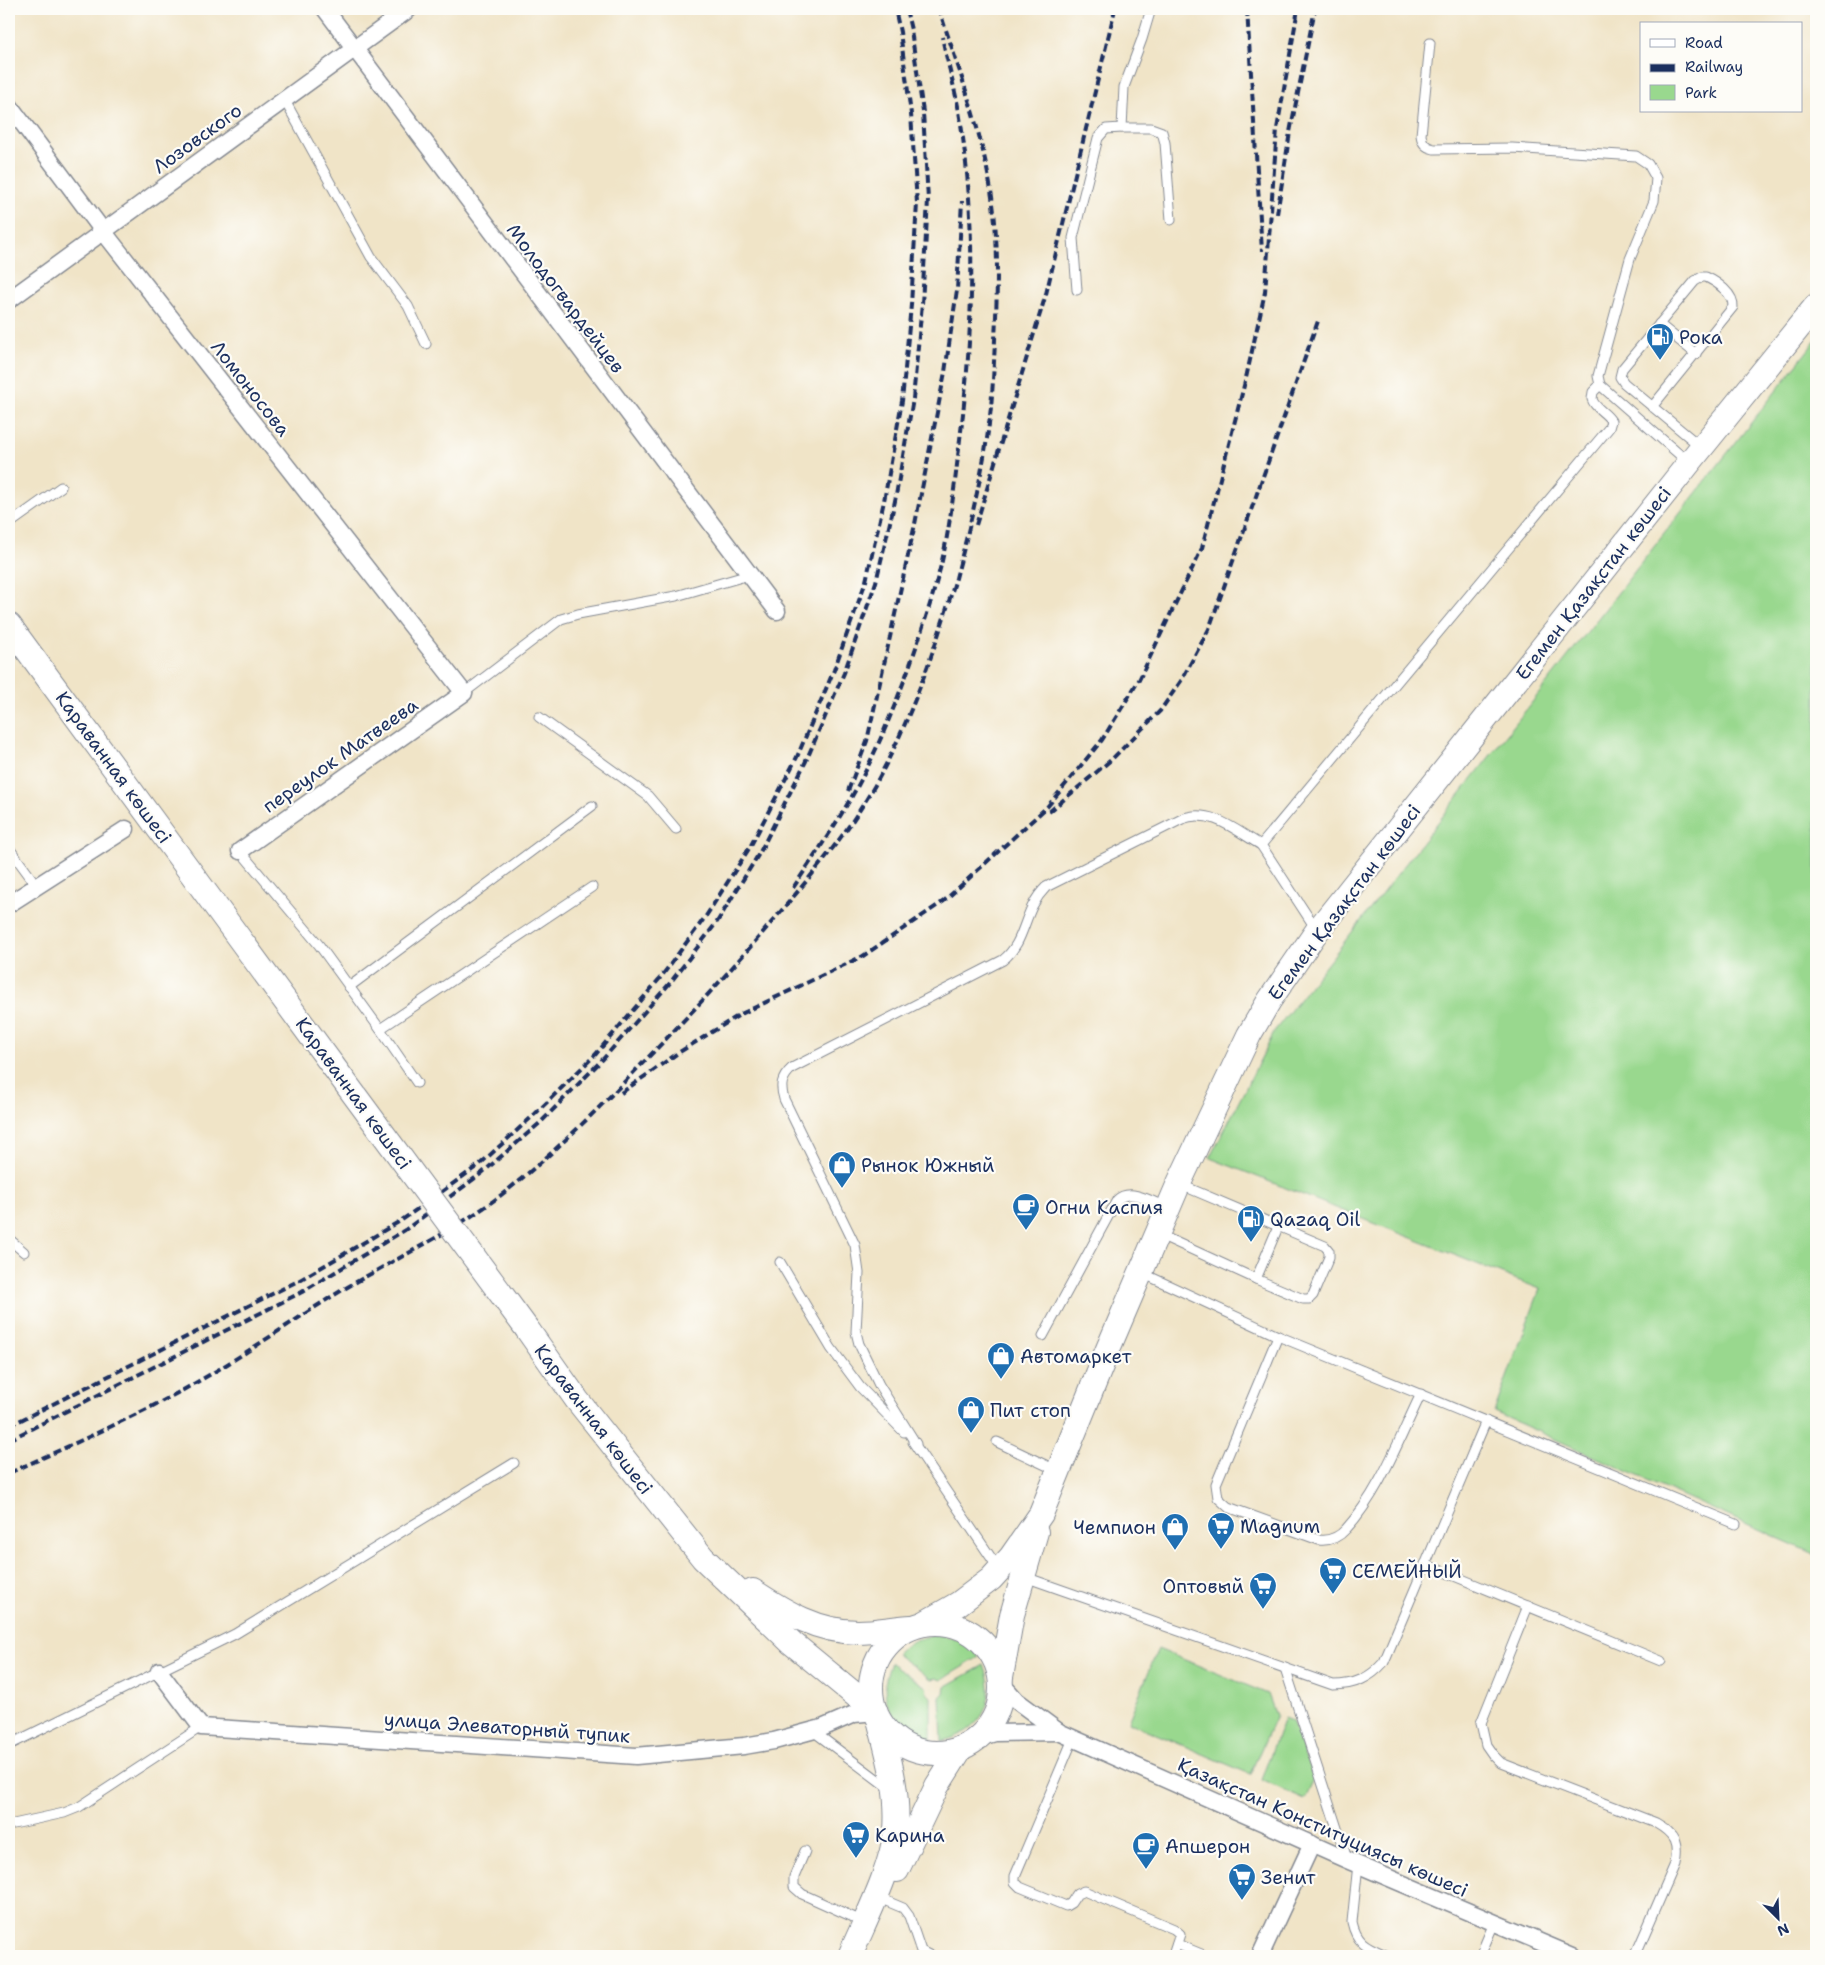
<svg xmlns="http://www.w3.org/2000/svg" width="1825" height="1965" viewBox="0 0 1825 1965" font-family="'Shantell Sans',sans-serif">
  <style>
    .green { fill: #99d88e; stroke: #5a8476 }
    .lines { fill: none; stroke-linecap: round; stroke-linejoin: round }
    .lane-casing { stroke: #868a92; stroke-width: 11 }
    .street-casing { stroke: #868a92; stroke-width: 19 }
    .secondary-casing { stroke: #868a92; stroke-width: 26 }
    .lane { stroke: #fff; stroke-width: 9 }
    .street { stroke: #fff; stroke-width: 16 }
    .secondary { stroke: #fff; stroke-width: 24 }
    .rail { stroke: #1b2f5e; stroke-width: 4; stroke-dasharray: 8 4; stroke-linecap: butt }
    .secondary-bridge-casing { stroke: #868a92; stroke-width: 26; stroke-linecap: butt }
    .secondary-bridge { stroke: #fff; stroke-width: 24 }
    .labels { text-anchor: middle; stroke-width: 4.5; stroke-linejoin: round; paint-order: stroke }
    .street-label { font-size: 19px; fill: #1b2f5e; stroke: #fdfcf7 }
    .poi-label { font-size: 19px; fill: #1b2f5e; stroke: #fdfcf7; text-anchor: start }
  </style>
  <rect width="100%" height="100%" fill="#fdfcf7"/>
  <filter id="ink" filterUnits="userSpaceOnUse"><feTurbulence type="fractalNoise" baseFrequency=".02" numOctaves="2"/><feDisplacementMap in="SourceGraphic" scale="10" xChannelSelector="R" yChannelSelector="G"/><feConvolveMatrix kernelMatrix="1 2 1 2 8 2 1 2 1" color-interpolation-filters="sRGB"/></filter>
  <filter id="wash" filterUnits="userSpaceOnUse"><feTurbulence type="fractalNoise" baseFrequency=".0096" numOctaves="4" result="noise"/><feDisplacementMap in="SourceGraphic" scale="20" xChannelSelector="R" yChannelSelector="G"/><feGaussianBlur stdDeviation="1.12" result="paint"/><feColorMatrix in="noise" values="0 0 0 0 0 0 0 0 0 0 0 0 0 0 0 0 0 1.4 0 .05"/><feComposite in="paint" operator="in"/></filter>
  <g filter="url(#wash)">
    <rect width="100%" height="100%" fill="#f0e4c7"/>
    <!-- green -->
    <g class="green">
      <path d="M1816 340V1555L1494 1412 1540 1289 1210 1158 1276 1029Z"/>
      <path d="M940 1635C956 1638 970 1644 979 1657L941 1680 936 1678 931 1679 896 1654C909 1641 922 1636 940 1635Z"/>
      <path d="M1158 1649 1268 1694 1276 1716 1250 1774 1128 1722Z"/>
      <path d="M891 1663 926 1687 927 1693 931 1697V1740C893 1733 875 1699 891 1663Z"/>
      <path d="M984 1665C999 1702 980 1733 942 1741L940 1697 944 1693 945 1687Z"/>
      <path d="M1284 1718 1292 1721 1314 1780 1305 1799 1261 1780Z"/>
    </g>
  </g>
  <g filter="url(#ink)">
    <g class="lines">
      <defs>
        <g id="lane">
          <path d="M1151 9 1142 39 1124 87 1122 128H1151L1162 132 1165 143 1171 220"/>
          <path d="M1430 43 1421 135C1422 143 1425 147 1434 149L1512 148 1636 156 1648 164 1656 178 1654 201 1630 259 1598 376 1600 385 1688 462"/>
          <path d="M284 99 371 257 408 306 426 344"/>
          <path d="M1077 290 1073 238 1098 138 1106 129 1122 128"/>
          <path d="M1659 324 1696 354"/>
          <path d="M1652 407 1733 307C1734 294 1717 282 1706 277H1702L1695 281 1622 369 1620 377 1624 383 1701 447"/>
          <path d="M9 524 61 487"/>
          <path d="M464 693 561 619 578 614 676 596 749 575"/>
          <path d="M539 717 648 796 676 829"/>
          <path d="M9 848 37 886"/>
          <path d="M240 851 319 945 380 1029 417 1083"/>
          <path d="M1316 929 1261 845 1609 428 1611 421C1606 412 1595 409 1592 399L1593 392 1600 385"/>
          <path d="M349 987 592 806"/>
          <path d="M380 1029 592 887"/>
          <path d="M1179 1184 1325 1246 1329 1251V1257L1313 1295 1309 1299H1303L1256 1279"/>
          <path d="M1158 1234 1256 1279 1278 1227"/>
          <path d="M9 1239 24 1252"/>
          <path d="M780 1262 831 1348 860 1387 904 1432"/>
          <path d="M1142 1273 1278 1336 1736 1524"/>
          <path d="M1043 1336 1117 1200C1130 1187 1153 1202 1168 1208"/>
          <path d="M1278 1336 1216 1484 1218 1498 1228 1507 1319 1540C1329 1541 1339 1537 1346 1529 1380 1492 1399 1439 1421 1394"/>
          <path d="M913 1442 998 1568"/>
          <path d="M997 1442 1058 1471"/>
          <path d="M916 1444 879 1385 859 1344 856 1332 859 1273 855 1245 784 1099C780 1086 781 1078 792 1068L1003 960C1027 941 1022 911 1046 887L1182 819C1210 807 1238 832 1261 845"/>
          <path d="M1425 1564 1661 1661"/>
          <path d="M1025 1577 1333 1685C1355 1685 1370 1678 1384 1662L1486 1421"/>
          <path d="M1528 1606 1481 1723 1486 1745 1493 1755 1501 1763 1656 1823C1675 1834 1679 1842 1675 1864L1635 1956"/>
          <path d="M1285 1668 1347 1859"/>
          <path d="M864 1702 871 1686"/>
          <path d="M813 1731 890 1789"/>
          <path d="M1073 1739 1015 1876V1882L1020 1887 1066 1906 1071 1903 1077 1894 1084 1891 1174 1929 1180 1934 1174 1952"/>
          <path d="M9 1745 235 1634 514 1463"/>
          <path d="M9 1825 64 1813 79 1807 201 1727"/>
          <path d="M805 1851 794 1877V1887L802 1894 864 1922"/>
          <path d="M1358 1864 1352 1922C1357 1945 1368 1947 1388 1956"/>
          <path d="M884 1900 903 1908 909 1916 921 1951 931 1956"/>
          <path d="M1177 1944 1206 1956"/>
          <path d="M1480 1956 1494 1923"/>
        </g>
        <g id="street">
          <path d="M325 9 777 611"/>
          <path d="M9 105 103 231 464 693 240 851"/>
          <path d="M9 300 409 9"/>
          <path d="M9 904 126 829"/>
          <path d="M159 1671 201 1727 636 1756 744 1746 774 1741 822 1728 854 1714 876 1712"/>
          <path d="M1001 1683 1017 1701 1059 1732 1347 1860 1573 1956"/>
          <path d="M978 1738 995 1733 1059 1732"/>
          <path d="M1260 1956 1312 1844"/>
        </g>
        <g id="secondary">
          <path d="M9 625 333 1066"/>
          <path d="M527 1329 577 1400 703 1558 792 1643 876 1712"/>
          <path d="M753 1591C785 1612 818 1632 858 1632 876 1632 894 1628 912 1627"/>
          <circle cx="936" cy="1688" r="65"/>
          <path d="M923 1624 958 1604 991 1579 1011 1557 1041 1514 1108 1349 1179 1183 1249 1035 1269 1001 1317 931 1689 463 1816 306"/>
          <path d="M1001 1677 1012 1615 1036 1532"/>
          <path d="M897 1870 937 1786 961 1748"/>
          <path d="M850 1956C866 1918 891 1871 896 1830 899 1793 889 1758 880 1723"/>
        </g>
      </defs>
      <!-- lane casing -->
      <use href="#lane" class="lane-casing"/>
      <!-- street casing -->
      <use href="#street" class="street-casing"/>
      <!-- secondary casing -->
      <use href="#secondary" class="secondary-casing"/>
      <!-- lane -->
      <use href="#lane" class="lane"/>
      <!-- street -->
      <use href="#street" class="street"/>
      <!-- secondary -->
      <use href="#secondary" class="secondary"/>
      <!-- rail -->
      <g class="rail">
        <path d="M1247 9 1262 251"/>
        <path d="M1277 214 1290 132 1315 9"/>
        <path d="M976 525 1046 294 1115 9"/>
        <path d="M848 791 867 741 915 524 945 372 957 290 962 201"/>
        <path d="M1049 812 1111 760 1160 711 1181 681 1209 629 1318 321"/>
        <path d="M793 888C819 849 847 809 868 766 897 706 924 630 941 565 952 519 956 470 962 423 973 324 976 224 961 124 957 95 948 66 942 37"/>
        <path d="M621 1093 678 1053 741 1014 863 956 944 901 1047 807 1102 740 1139 680 1202 548 1246 378 1265 292 1277 129 1298 9"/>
        <path d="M9 1426 298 1281 402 1220 479 1165 535 1114 596 1054 661 977 706 916 750 847 797 757 834 670 866 581 884 501 902 401 911 305 917 203 911 114 900 32 895 9"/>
        <path d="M9 1440 302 1292 405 1230 482 1173 541 1122 603 1059 670 983 717 922 760 852 806 761 844 673 876 582 895 501 913 399 922 304 928 200 923 112 911 30 906 9"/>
        <path d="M9 1473C71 1445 133 1418 192 1385 240 1358 285 1326 331 1297 389 1261 452 1234 505 1192 551 1156 592 1115 633 1073 676 1029 718 985 758 938 800 889 843 841 875 785 911 720 935 649 956 578 971 522 985 465 991 407 993 385 994 362 995 340 997 295 999 249 993 204 984 137 960 73 939 9"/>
      </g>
      <defs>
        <path id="secondary-bridge" d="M333 1066 527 1329"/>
      </defs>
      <!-- secondary-bridge casing -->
      <use href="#secondary-bridge" class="secondary-bridge-casing"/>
      <!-- secondary-bridge -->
      <use href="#secondary-bridge" class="secondary-bridge"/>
    </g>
  </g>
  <!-- icons -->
  <defs>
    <symbol id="fuel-pin" viewBox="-11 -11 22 30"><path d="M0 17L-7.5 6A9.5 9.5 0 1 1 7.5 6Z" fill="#1f6fb2" stroke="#fdfcf7"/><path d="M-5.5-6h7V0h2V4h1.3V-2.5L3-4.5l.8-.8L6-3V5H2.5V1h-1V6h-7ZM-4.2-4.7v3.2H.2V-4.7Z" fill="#fff"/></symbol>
    <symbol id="shop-pin" viewBox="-11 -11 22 30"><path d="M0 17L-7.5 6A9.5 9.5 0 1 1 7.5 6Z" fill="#1f6fb2" stroke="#fdfcf7"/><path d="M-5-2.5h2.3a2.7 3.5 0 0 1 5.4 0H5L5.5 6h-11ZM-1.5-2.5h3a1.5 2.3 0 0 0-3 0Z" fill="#fff"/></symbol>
    <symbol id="cafe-pin" viewBox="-11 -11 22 30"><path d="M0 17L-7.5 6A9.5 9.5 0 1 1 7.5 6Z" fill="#1f6fb2" stroke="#fdfcf7"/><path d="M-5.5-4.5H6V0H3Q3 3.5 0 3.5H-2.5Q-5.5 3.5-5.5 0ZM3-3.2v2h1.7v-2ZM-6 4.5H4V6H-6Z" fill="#fff"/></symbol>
    <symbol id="supermarket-pin" viewBox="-11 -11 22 30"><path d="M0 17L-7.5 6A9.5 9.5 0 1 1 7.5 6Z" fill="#1f6fb2" stroke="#fdfcf7"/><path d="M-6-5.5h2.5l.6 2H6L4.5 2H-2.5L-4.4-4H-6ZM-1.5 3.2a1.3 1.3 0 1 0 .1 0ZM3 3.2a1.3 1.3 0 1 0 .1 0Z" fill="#fff"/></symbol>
  </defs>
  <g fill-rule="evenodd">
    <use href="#fuel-pin" x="1644" y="321" width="32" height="43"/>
    <use href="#shop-pin" x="826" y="1149" width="32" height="43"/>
    <use href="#cafe-pin" x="1010" y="1191" width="32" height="43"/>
    <use href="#fuel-pin" x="1235" y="1203" width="32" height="43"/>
    <use href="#shop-pin" x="985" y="1340" width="32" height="43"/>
    <use href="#shop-pin" x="955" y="1394" width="32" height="43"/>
    <use href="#supermarket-pin" x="1205" y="1510" width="32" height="43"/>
    <use href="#shop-pin" x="1159" y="1511" width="32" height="43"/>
    <use href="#supermarket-pin" x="1317" y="1555" width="32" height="43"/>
    <use href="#supermarket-pin" x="1247" y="1570" width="32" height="43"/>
    <use href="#supermarket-pin" x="840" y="1819" width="32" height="43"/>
    <use href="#cafe-pin" x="1130" y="1830" width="32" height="43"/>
    <use href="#supermarket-pin" x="1226" y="1861" width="32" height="43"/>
  </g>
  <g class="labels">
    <!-- street labels -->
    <g class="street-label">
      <text transform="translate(197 138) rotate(-36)" y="7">Лозовского</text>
      <text transform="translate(566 298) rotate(53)" y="7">Молодогвардейцев</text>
      <text transform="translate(251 388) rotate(52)" y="7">Ломоносова</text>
      <text transform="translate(1593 583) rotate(-52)" y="7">Егемен Қазақстан көшесі</text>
      <text transform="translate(340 755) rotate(-35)" y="7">переулок Матвеева</text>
      <text transform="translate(114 767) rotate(54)" y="7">Караванная көшесі</text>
      <text transform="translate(1344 902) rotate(-53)" y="7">Егемен Қазақстан көшесі</text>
      <text transform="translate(354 1093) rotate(54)" y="7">Караванная көшесі</text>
      <text transform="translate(594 1419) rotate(53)" y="7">Караванная көшесі</text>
      <text transform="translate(507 1727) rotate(4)" y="7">улица Элеваторный тупик</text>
      <text transform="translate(1323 1827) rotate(24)" y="7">Қазақстан Конституциясы көшесі</text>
    </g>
    <!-- poi labels -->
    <g class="poi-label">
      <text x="1679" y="344">Рока</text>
      <text x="861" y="1172">Рынок Южный</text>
      <text x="1045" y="1214">Огни Каспия</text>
      <text x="1270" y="1226">Qazaq Oil</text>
      <text x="1020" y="1363">Автомаркет</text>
      <text x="990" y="1417">Пит стоп</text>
      <text x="1240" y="1533">Magnum</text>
      <text x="1156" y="1534" text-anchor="end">Чемпион</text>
      <text x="1352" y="1578">СЕМЕЙНЫЙ</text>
      <text x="1244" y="1593" text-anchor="end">Оптовый</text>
      <text x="875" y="1842">Карина</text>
      <text x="1165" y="1853">Апшерон</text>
      <text x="1261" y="1884">Зенит</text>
    </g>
  </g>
  <!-- margin -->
  <rect width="1825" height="1965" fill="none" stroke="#fdfcf7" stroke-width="30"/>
  <!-- legend -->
  <rect x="1640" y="22" width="162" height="90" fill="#fdfcf7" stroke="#a3aaba"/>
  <rect x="1650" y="39" width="25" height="8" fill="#ffffff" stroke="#a3aaba"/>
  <text x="1685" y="48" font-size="15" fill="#1b2f5e">Road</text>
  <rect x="1650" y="64" width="25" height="8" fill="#1b2f5e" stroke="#a3aaba"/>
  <text x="1685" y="72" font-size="15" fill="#1b2f5e">Railway</text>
  <rect x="1650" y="85" width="25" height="15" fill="#99d88e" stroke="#a3aaba"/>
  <text x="1685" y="98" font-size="15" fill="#1b2f5e">Park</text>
  <!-- north arrow -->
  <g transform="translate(1778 1918) rotate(156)" stroke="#fdfcf7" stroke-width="4" paint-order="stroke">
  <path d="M0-4L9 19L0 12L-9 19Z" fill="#1b2f5e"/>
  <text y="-8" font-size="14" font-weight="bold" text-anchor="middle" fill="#1b2f5e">N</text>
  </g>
</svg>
